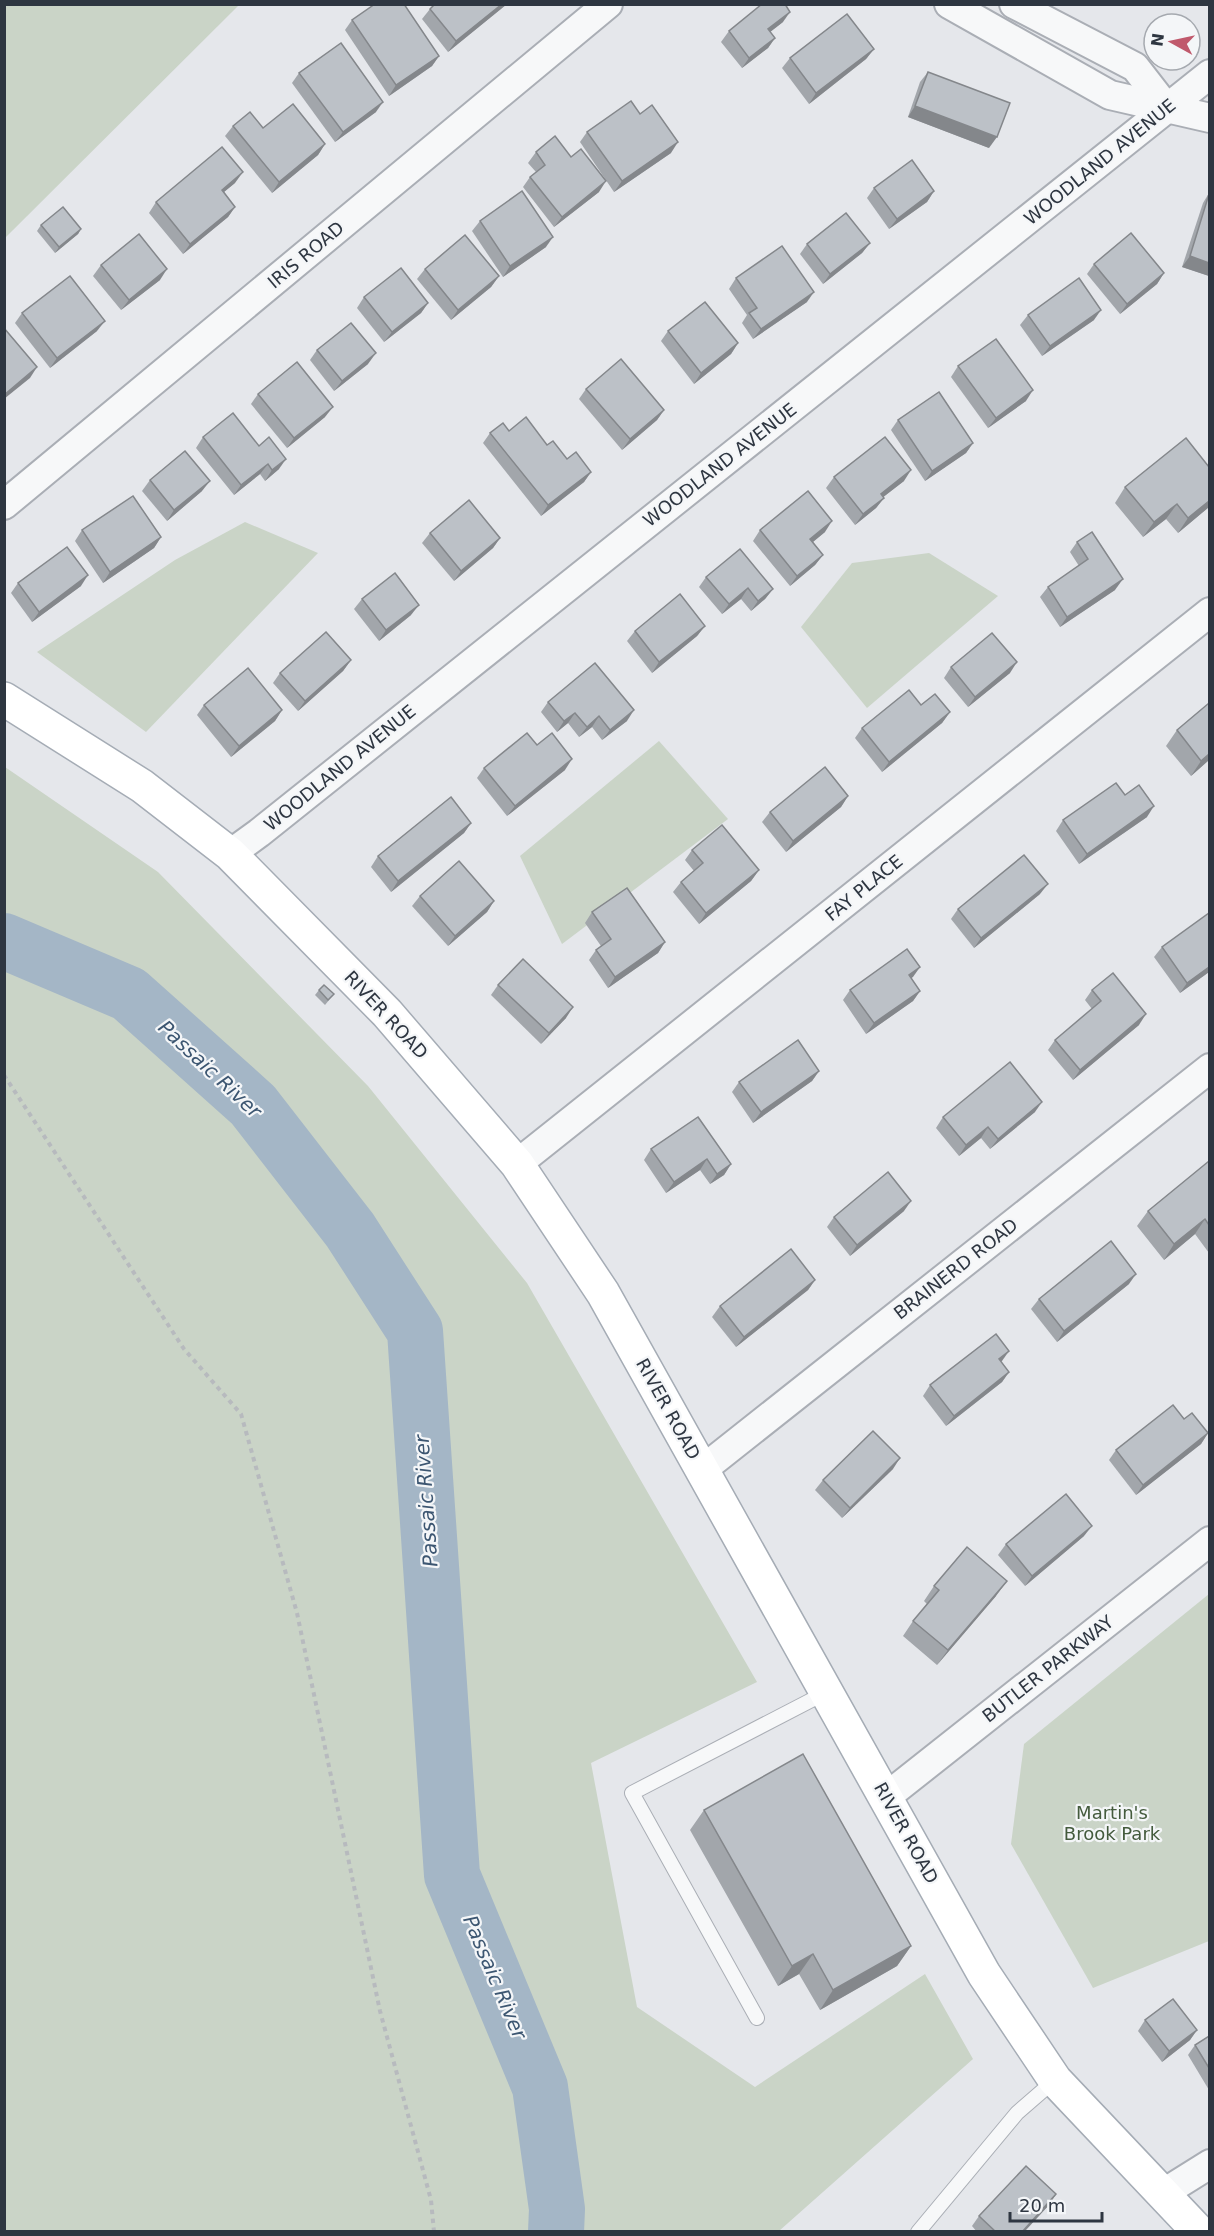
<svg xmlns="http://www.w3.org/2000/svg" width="1214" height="2236" viewBox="0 0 1214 2236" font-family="'DejaVu Sans',sans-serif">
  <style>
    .green { fill: #cad4c7 }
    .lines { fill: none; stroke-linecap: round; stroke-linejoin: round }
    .river { stroke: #a4b6c6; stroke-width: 56 }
    .service-casing { stroke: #aaaeb5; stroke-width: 16 }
    .minor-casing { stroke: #aaaeb5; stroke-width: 32 }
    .primary-casing { stroke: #a5acb5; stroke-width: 36 }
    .path { stroke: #b7babe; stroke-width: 4; stroke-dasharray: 4.5 4.5; stroke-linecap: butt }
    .service { stroke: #f7f8f9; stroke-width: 14 }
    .minor { stroke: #f7f8f9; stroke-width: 28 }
    .primary { stroke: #fff; stroke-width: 33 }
    .wall { fill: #a2a6ab }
    .shaded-wall { fill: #84878b }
    .building { fill: #bcc1c7; stroke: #84878b; stroke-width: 1.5 }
    .labels { text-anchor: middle; stroke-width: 4.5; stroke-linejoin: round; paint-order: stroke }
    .street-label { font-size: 18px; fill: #2e3641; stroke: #f4f6f8 }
    .park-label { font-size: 18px; fill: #445b3d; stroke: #f4f6f8 }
    .water-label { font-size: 20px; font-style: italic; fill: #3c5671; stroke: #f4f6f8 }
  </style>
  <rect width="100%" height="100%" fill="#e5e7eb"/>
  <!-- green -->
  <g class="green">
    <path d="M5 4H239V5L5 238Z"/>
    <path d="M245 522 318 553 146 732 37 652 175 560Z"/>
    <path d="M929 553 998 596 867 708 801 627 852 563Z"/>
    <path d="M659 741 728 819 562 944 520 856Z"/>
    <path d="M5 767 158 872 368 1086 527 1283 757 1682 591 1763 637 2007 755 2087 925 1974 973 2059 779 2231H5Z"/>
    <path d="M1209 1594V1941L1093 1988 1011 1844 1024 1744Z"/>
  </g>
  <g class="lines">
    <!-- river -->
    <path class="river" d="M4 941 129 994 253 1105 350 1230 415 1331 452 1875 540 2087 557 2209 556 2232"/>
    <defs>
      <g id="service">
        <path d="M757 2018 632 1793 827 1692"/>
        <path d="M918 2232 1017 2113 1055 2080"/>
      </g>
      <g id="minor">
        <path d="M949 4 1110 95 1210 118"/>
        <path d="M1014 4 1135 67 1166 107"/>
        <path d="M4 505 608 4"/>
        <path d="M230 854 259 833 1210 74"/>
        <path d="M517 1164 1210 612"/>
        <path d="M702 1470 1210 1068"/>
        <path d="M886 1797 1210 1541"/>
        <path d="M1162 2194 1210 2164"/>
      </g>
      <path id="primary" d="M4 699 142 786 230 854 387 1013 517 1164 603 1293 984 1974 1055 2080 1199 2232"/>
    </defs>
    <!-- service casing -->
    <use href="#service" class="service-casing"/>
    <!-- minor casing -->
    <use href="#minor" class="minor-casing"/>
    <!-- primary casing -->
    <use href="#primary" class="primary-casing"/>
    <!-- path -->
    <path class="path" d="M4 1075 184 1349 241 1414 297 1613 380 2011 431 2200 434 2232"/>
    <!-- service -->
    <use href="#service" class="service"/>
    <!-- minor -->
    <use href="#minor" class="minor"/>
    <!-- primary -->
    <use href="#primary" class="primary"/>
  </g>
  <!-- wall -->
  <g class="wall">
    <path d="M507 4 448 52 422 19 430 9Z"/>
    <path d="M352 20 439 56 432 66 389 96 345 30Z"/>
    <path d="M783 22 770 32 775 38 768 48 742 68 721 42 729 31Z"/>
    <path d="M874 49 866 59 809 104 782 68 790 58Z"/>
    <path d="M928 72 989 148 908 117 920 82Z"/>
    <path d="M299 73 376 112 335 142 292 83Z"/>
    <path d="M640 114 671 153 614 192 580 142 587 132Z"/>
    <path d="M233 126 263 128 325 144 318 155 272 193 225 136Z"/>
    <path d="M536 152 599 192 554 227 523 187 530 177 536 172 528 163Z"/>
    <path d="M235 183 224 192 235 207 228 217 183 254 149 213 156 202Z"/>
    <path d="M874 188 934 191 927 202 889 229 867 198Z"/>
    <path d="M1209 193V276L1182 267 1203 203Z"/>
    <path d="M480 221 546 247 503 277 472 231Z"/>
    <path d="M41 225 81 229 78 234 55 253 37 231Z"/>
    <path d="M870 243 862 253 823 284 800 254 807 244Z"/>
    <path d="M1094 264 1164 273 1157 284 1120 314 1087 274Z"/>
    <path d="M101 265 160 280 121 310 93 276Z"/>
    <path d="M425 269 499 276 491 287 451 320 417 279Z"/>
    <path d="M736 278 807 302 753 339 742 323 747 315 729 289Z"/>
    <path d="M364 297 428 303 421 313 384 342 357 308Z"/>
    <path d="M22 313 97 331 50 368 15 323Z"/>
    <path d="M1028 315 1094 320 1042 356 1020 325Z"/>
    <path d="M668 331 738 343 731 354 694 384 661 341Z"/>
    <path d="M317 350 368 364 334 391 310 360Z"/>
    <path d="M958 366 1026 401 988 428 951 377Z"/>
    <path d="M586 389 664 410 657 420 622 450 579 399Z"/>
    <path d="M258 394 325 417 287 448 251 404Z"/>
    <path d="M898 420 973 443 966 453 925 481 891 430Z"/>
    <path d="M509 431 547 445 567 459 591 472 584 482 541 516 483 443 490 433Z"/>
    <path d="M203 437 279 469 265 481 260 474 234 495 196 448Z"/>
    <path d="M834 477 904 481 883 497 884 498 876 508 855 525 826 488Z"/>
    <path d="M150 480 202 491 167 521 142 491Z"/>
    <path d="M1125 487 1209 507 1178 533 1166 519 1143 537 1115 503Z"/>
    <path d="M82 530 161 537 154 548 103 583 75 541Z"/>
    <path d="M760 530 825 532 813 542 823 555 815 565 790 586 753 541Z"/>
    <path d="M430 533 500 538 493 548 454 581 422 543Z"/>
    <path d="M1077 542 1115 590 1060 627 1040 597 1048 587 1079 566 1070 552Z"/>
    <path d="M706 577 773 589 765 599 751 611 741 599 722 614 699 587Z"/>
    <path d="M18 583 81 586 32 622 11 593Z"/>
    <path d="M362 599 411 615 379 641 354 609Z"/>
    <path d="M705 626 697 636 652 673 627 641 635 631Z"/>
    <path d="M351 660 343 671 298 711 273 683 280 673Z"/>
    <path d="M951 667 1010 673 968 707 944 678Z"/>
    <path d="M548 702 627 721 602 740 592 727 579 737 568 723 557 732 541 712Z"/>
    <path d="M204 705 282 710 275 721 231 757 197 715Z"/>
    <path d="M921 705 950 712 942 723 882 772 855 738 862 728Z"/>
    <path d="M1177 730 1209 760 1191 776 1166 746Z"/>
    <path d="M484 768 565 770 507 816 477 778Z"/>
    <path d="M1125 795 1147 817 1079 864 1056 831 1063 820Z"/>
    <path d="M848 796 841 807 786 852 762 822 770 812Z"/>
    <path d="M471 823 464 833 391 892 371 867 378 856Z"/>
    <path d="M692 850 759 870 751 881 699 924 673 892 681 882 694 871 685 860Z"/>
    <path d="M1040 894 974 948 951 919 958 909Z"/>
    <path d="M420 896 494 901 487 912 448 946 412 906Z"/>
    <path d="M592 912 665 942 658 953 608 988 589 960 596 950 601 946 585 923Z"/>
    <path d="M1162 947 1209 972 1180 993 1154 957Z"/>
    <path d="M920 967 911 978 920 991 913 1001 866 1034 843 1000 850 990Z"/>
    <path d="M498 985 566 1018 541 1044 491 995Z"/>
    <path d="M319 990 334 994 325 1005 315 995Z"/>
    <path d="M1092 990 1139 1025 1073 1080 1048 1050 1055 1040 1092 1009 1085 1000Z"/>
    <path d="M819 1071 812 1081 753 1123 732 1092 739 1082Z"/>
    <path d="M1035 1112 990 1149 981 1138 959 1156 936 1128 943 1117Z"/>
    <path d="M651 1149 731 1164 724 1175 710 1184 700 1170 666 1193 644 1160Z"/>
    <path d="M1209 1161V1253L1195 1234 1164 1260 1137 1226 1148 1211Z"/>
    <path d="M904 1211 850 1256 827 1227 834 1217Z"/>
    <path d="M815 1280 808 1290 736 1347 712 1317 720 1306Z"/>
    <path d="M1129 1284 1057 1342 1031 1309 1039 1299Z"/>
    <path d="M1001 1362 1009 1372 1002 1382 946 1426 923 1396 930 1385Z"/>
    <path d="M1184 1419 1208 1433 1201 1444 1136 1495 1109 1460 1116 1450Z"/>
    <path d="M893 1469 842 1518 815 1490 823 1480Z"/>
    <path d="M1084 1536 1025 1586 998 1555 1006 1544Z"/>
    <path d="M934 1586 996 1596 937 1665 903 1636 913 1621 927 1604 924 1601Z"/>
    <path d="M704 1810 911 1946 897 1966 820 2010 799 1974 778 1986 690 1830Z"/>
    <path d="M1145 2020 1197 2030 1190 2040 1162 2062 1138 2031Z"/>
    <path d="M1209 2036V2090L1188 2055 1195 2045Z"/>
    <path d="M1056 2194 1049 2205 1024 2232H977L972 2226 979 2216Z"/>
  </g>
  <!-- shaded-wall -->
  <g class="shaded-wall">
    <path d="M502 4H507L448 52 456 41Z"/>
    <path d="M790 12 783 22 761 39 768 29Z"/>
    <path d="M775 38 768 48 742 68 749 58Z"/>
    <path d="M874 49 866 59 809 104 816 93Z"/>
    <path d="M439 56 432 66 389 96 396 85Z"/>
    <path d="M383 102 376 112 335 142 343 132Z"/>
    <path d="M915 106 997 137 989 148 908 117Z"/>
    <path d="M678 142 671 153 614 192 622 181Z"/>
    <path d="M325 144 318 155 272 193 279 182Z"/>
    <path d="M243 172 235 183 214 200 222 190Z"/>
    <path d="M606 181 599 192 554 227 562 217Z"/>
    <path d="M934 191 927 202 889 229 897 219Z"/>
    <path d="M235 207 228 217 183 254 190 244Z"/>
    <path d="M81 229 78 234 55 253 59 247Z"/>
    <path d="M553 237 546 247 503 277 510 266Z"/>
    <path d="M870 243 862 253 823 284 830 274Z"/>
    <path d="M1190 256 1209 263V276L1182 267Z"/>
    <path d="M167 269 160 280 121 310 129 300Z"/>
    <path d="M1164 273 1157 284 1120 314 1127 304Z"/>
    <path d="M499 276 491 287 451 320 458 310Z"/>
    <path d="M814 292 807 302 753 339 761 329Z"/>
    <path d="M428 303 421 313 384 342 392 332Z"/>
    <path d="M1101 310 1094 320 1042 356 1050 346Z"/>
    <path d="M105 321 97 331 50 368 57 358Z"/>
    <path d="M738 343 731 354 694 384 701 373Z"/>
    <path d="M376 353 368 364 334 391 342 381Z"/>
    <path d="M37 367 30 378 4 399V395Z"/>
    <path d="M1033 390 1026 401 988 428 996 418Z"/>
    <path d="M333 407 325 417 287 448 294 438Z"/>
    <path d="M664 410 657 420 622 450 630 439Z"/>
    <path d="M973 443 966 453 925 481 932 471Z"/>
    <path d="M286 459 279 469 265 481 272 470Z"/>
    <path d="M268 464 260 474 234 495 241 485Z"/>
    <path d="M911 470 904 481 873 505 881 494Z"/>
    <path d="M591 472 584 482 541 516 548 505Z"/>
    <path d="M210 481 202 491 167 521 174 510Z"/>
    <path d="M884 498 876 508 855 525 863 514Z"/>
    <path d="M1209 501V507L1178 533 1188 518Z"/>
    <path d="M1177 504 1166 519 1143 537 1154 522Z"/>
    <path d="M832 521 825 532 803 550 810 539Z"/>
    <path d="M161 537 154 548 103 583 110 572Z"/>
    <path d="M500 538 493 548 454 581 461 571Z"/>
    <path d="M823 555 815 565 790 586 797 576Z"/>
    <path d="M88 575 81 586 32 622 39 612Z"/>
    <path d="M1123 579 1115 590 1060 627 1067 617Z"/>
    <path d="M748 588 741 599 722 614 729 604Z"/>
    <path d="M773 589 765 599 751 611 758 601Z"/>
    <path d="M419 605 411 615 379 641 386 630Z"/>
    <path d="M705 626 697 636 652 673 659 662Z"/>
    <path d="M351 660 343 671 298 711 305 701Z"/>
    <path d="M1017 662 1010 673 968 707 975 697Z"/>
    <path d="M282 710 275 721 231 757 239 746Z"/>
    <path d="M634 710 627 721 602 740 610 730Z"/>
    <path d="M950 712 942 723 882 772 889 762Z"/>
    <path d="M575 713 568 723 557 732 564 721Z"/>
    <path d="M599 716 592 727 579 737 587 727Z"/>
    <path d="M1209 754V760L1191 776 1201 761Z"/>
    <path d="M572 759 565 770 507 816 515 806Z"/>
    <path d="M848 796 841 807 786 852 793 841Z"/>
    <path d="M1154 806 1147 817 1079 864 1087 854Z"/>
    <path d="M471 823 464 833 391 892 398 881Z"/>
    <path d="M759 870 751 881 699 924 706 913Z"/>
    <path d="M1048 884 1040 894 974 948 981 938Z"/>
    <path d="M494 901 487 912 448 946 455 936Z"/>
    <path d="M665 942 658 953 608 988 615 977Z"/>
    <path d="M920 967 913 977 901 985 909 975Z"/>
    <path d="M1209 967V972L1180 993 1187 983Z"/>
    <path d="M920 991 913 1001 866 1034 874 1023Z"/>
    <path d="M573 1007 566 1018 541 1044 549 1033Z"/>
    <path d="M1146 1014 1139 1025 1073 1080 1080 1070Z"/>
    <path d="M819 1071 812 1081 753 1123 761 1112Z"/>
    <path d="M1042 1102 1035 1112 990 1149 998 1139Z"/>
    <path d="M988 1127 981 1138 959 1156 966 1145Z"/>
    <path d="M707 1159 700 1170 666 1193 674 1182Z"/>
    <path d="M731 1164 724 1175 710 1184 717 1174Z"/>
    <path d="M911 1201 904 1211 850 1256 857 1245Z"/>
    <path d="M1205 1219 1195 1234 1164 1260 1174 1244Z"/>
    <path d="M1136 1274 1129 1284 1057 1342 1064 1331Z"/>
    <path d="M815 1280 808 1290 736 1347 744 1337Z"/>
    <path d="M1009 1351 1002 1361 991 1369 999 1359Z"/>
    <path d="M1009 1372 1002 1382 946 1426 954 1416Z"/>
    <path d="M1208 1433 1201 1444 1136 1495 1143 1485Z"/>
    <path d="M900 1458 893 1469 842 1518 850 1508Z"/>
    <path d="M1092 1526 1084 1536 1025 1586 1032 1576Z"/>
    <path d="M1007 1581 996 1596 937 1665 948 1650Z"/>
    <path d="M911 1946 897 1966 820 2010 833 1990Z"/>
    <path d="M813 1954 799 1974 778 1986 792 1966Z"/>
    <path d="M1197 2030 1190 2040 1162 2062 1169 2051Z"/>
    <path d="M1056 2194 1049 2205 1024 2232H1022Z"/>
  </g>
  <!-- building -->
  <g class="building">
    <path d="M375 4H404L439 56 396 85 352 20Z"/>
    <path d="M435 4H502L456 41 430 9Z"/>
    <path d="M762 4H785L790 12 768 29 775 38 749 58 729 31Z"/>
    <path d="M847 14 874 49 816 93 790 58Z"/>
    <path d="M341 43 383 102 343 132 299 73Z"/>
    <path d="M928 72 1010 103 997 137 915 106Z"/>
    <path d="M631 101 640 114 652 105 678 142 622 181 587 132Z"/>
    <path d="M293 104 325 144 279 182 233 126 250 112 263 128Z"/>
    <path d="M555 136 571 157 581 149 606 181 562 217 530 177 545 165 536 152Z"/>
    <path d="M222 147 243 172 222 190 235 207 190 244 156 202Z"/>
    <path d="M912 160 934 191 897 219 874 188Z"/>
    <path d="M522 191 553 237 510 266 480 221Z"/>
    <path d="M1209 194V263L1190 256Z"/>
    <path d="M63 207 81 229 59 247 41 225Z"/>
    <path d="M846 213 870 243 830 274 807 244Z"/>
    <path d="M1131 233 1164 273 1127 304 1094 264Z"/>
    <path d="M139 234 167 269 129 300 101 265Z"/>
    <path d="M465 235 499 276 458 310 425 269Z"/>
    <path d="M782 246 814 292 761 329 749 313 757 308 736 278Z"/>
    <path d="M401 268 428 303 392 332 364 297Z"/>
    <path d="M70 276 105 321 57 358 22 313Z"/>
    <path d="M1079 278 1101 310 1050 346 1028 315Z"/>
    <path d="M705 302 738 343 701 373 668 331Z"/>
    <path d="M351 323 376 353 342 381 317 350Z"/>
    <path d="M4 328 37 367 4 395Z"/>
    <path d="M996 339 1033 390 996 418 958 366Z"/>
    <path d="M621 359 664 410 630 439 586 389Z"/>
    <path d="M297 362 333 407 294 438 258 394Z"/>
    <path d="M939 392 973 443 932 471 898 420Z"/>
    <path d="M233 413 259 446 269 437 286 459 272 470 268 464 241 485 203 437Z"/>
    <path d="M526 417 547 445 553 441 567 459 576 452 591 472 548 505 490 433 503 423 509 431Z"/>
    <path d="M885 437 911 470 881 494 884 498 863 514 834 477Z"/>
    <path d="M1186 438 1209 467V501L1188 518 1177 504 1154 522 1125 487Z"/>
    <path d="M185 451 210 481 174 510 150 480Z"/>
    <path d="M808 491 832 521 810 539 823 555 797 576 760 530Z"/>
    <path d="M133 496 161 537 110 572 82 530Z"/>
    <path d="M469 500 500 538 461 571 430 533Z"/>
    <path d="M1092 532 1123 579 1067 617 1048 587 1088 559 1077 542Z"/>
    <path d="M67 547 88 575 39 612 18 583Z"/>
    <path d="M740 549 773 589 758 601 748 588 729 604 706 577Z"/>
    <path d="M395 573 419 605 386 630 362 599Z"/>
    <path d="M680 594 705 626 659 662 635 631Z"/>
    <path d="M326 632 351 660 305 701 280 673Z"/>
    <path d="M992 633 1017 662 975 697 951 667Z"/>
    <path d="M595 663 634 710 610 730 599 716 587 727 575 713 564 721 548 702Z"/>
    <path d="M248 668 282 710 239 746 204 705Z"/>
    <path d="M909 690 921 705 935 694 950 712 889 762 862 728Z"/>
    <path d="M1209 703V754L1201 761 1177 730Z"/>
    <path d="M527 733 537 745 552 733 572 759 515 806 484 768Z"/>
    <path d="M825 767 848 796 793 841 770 812Z"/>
    <path d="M1116 783 1125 795 1139 785 1154 806 1087 854 1063 820Z"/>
    <path d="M451 797 471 823 398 881 378 856Z"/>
    <path d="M722 825 759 870 706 913 681 882 703 863 692 850Z"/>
    <path d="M1024 855 1048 884 981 938 958 909Z"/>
    <path d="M459 861 494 901 455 936 420 896Z"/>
    <path d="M627 888 665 942 615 977 596 950 611 939 592 912Z"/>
    <path d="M1209 913V967L1187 983 1162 947Z"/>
    <path d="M907 949 920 967 909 975 920 991 874 1023 850 990Z"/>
    <path d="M523 959 573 1007 549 1033 498 985Z"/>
    <path d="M1113 973 1146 1014 1080 1070 1055 1040 1101 1001 1092 990Z"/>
    <path d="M324 985 334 994 328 1000 319 990Z"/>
    <path d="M798 1040 819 1071 761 1112 739 1082Z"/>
    <path d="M1010 1062 1042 1102 998 1139 988 1127 966 1145 943 1117Z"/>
    <path d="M698 1117 731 1164 717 1174 707 1159 674 1182 651 1149Z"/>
    <path d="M1209 1161V1225L1205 1219 1174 1244 1148 1211Z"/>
    <path d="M888 1172 911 1201 857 1245 834 1217Z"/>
    <path d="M1111 1241 1136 1274 1064 1331 1039 1299Z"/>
    <path d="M791 1249 815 1280 744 1337 720 1306Z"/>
    <path d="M996 1334 1009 1351 999 1359 1009 1372 954 1416 930 1385Z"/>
    <path d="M1173 1405 1184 1419 1192 1413 1208 1433 1143 1485 1116 1450Z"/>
    <path d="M873 1431 900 1458 850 1508 823 1480Z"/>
    <path d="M1066 1494 1092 1526 1032 1576 1006 1544Z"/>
    <path d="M967 1547 1007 1581 948 1650 913 1621 939 1590 934 1586Z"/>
    <path d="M803 1754 911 1946 833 1990 813 1954 792 1966 704 1810Z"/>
    <path d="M1173 1999 1197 2030 1169 2051 1145 2020Z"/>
    <path d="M1209 2036V2068L1195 2045Z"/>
    <path d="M1026 2166 1056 2194 1022 2232H996L979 2216Z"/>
  </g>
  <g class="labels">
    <!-- street labels -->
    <g class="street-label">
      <text transform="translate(1100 162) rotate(-39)" y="6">WOODLAND AVENUE</text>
      <text transform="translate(306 255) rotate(-40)" y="6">IRIS ROAD</text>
      <text transform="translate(720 465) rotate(-38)" y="6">WOODLAND AVENUE</text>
      <text transform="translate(340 768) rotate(-39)" y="6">WOODLAND AVENUE</text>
      <text transform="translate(864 888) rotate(-39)" y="6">FAY PLACE</text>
      <text transform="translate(386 1015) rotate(47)" y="6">RIVER ROAD</text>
      <text transform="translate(956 1269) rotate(-38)" y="6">BRAINERD ROAD</text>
      <text transform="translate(668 1409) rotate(61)" y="6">RIVER ROAD</text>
      <text transform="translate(1048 1669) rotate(-38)" y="6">BUTLER PARKWAY</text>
      <text transform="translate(906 1833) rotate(61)" y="6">RIVER ROAD</text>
    </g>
    <!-- park labels -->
    <g class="park-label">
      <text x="1112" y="1819">Martin's<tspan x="1112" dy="21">Brook Park</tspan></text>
    </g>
    <!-- water labels -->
    <g class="water-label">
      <text transform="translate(210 1069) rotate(43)" y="7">Passaic River</text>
      <text transform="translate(426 1501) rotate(-94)" y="7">Passaic River</text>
      <text transform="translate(495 1977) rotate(67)" y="7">Passaic River</text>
    </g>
  </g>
  <!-- border -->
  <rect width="1214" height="2236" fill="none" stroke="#2e3641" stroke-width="12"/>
  <!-- north arrow -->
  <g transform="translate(1172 42) rotate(278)"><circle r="28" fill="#f4f6f8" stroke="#a5a9af" stroke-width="1.5"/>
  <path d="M0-4.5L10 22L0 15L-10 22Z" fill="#c0596c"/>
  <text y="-9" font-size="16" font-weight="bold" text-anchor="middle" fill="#2e3641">N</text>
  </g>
  <!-- scale -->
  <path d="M1010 2212v9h92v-9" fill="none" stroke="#2e3641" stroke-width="3"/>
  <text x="1019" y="2212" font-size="18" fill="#2e3641" stroke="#f4f6f8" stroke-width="4.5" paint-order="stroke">20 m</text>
</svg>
